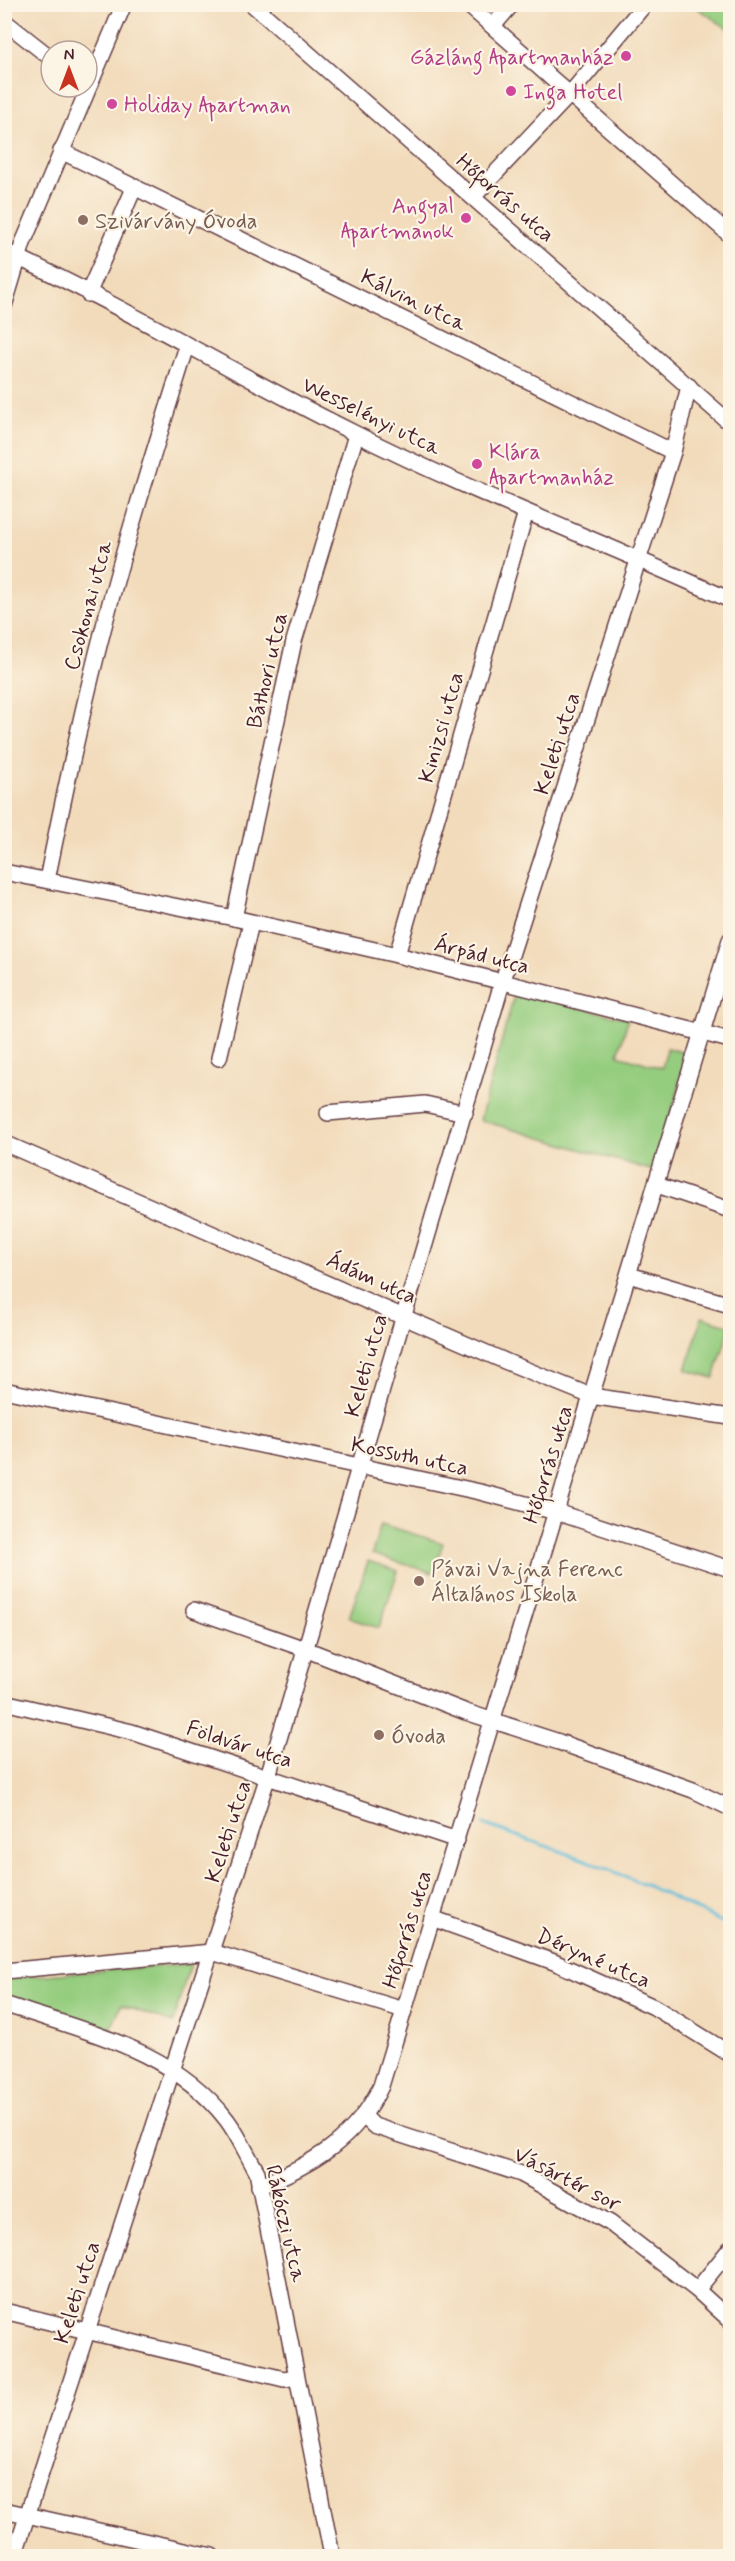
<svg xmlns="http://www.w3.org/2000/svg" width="735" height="2561" viewBox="0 0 735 2561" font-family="Mynerve,sans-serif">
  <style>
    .green { fill: #95cd7f; stroke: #707655; stroke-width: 1.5 }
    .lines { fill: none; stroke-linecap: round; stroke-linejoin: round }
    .stream { stroke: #5abbd8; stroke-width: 3 }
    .minor-casing { stroke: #633b41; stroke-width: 18 }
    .minor { stroke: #fff; stroke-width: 15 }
    .hotel-dot { fill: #d1479c; stroke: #fcf5e5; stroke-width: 2 }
    .education-dot { fill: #8d6e63; stroke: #fcf5e5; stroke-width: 2 }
    .labels { text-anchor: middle; stroke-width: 4.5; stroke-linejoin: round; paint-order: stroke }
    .hotel-label { font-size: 22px; fill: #b23c85; stroke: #fcf5e5; text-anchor: start }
    .street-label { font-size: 22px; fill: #4a1f2b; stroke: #fcf5e5 }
    .education-label { font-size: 22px; fill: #785e54; stroke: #fcf5e5; text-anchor: start }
  </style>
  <rect width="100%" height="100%" fill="#fcf5e5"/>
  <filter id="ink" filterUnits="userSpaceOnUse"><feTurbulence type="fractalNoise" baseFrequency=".0167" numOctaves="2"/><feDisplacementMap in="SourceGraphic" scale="12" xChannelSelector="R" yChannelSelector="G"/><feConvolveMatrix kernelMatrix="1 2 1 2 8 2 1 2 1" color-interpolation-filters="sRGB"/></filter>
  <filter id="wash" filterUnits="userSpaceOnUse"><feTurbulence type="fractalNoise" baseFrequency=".008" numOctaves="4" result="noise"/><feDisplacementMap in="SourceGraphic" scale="24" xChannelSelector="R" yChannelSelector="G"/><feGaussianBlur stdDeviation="1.35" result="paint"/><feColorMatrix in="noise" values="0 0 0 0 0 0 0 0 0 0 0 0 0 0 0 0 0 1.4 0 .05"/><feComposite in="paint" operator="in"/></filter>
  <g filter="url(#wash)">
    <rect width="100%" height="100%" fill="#f2dbbb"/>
    <!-- green -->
    <g class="green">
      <path d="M693 5H730V30Z"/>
      <path d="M515 992 628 1019 618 1055 662 1068 667 1048 689 1054 654 1171 480 1120Z"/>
      <path d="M702 1317 730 1326 714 1378 686 1370Z"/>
      <path d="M381 1524 443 1543 433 1573 372 1554Z"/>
      <path d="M368 1561 398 1571 379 1628 349 1618Z"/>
      <path d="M190 1964 173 2023 121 2005 110 2031 5 1998 6 1978Z"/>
    </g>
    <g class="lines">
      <!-- stream -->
      <path class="stream" d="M483 1824 586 1860 648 1886 730 1926"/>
    </g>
  </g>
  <g filter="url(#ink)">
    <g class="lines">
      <defs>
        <g id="minor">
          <path d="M252 4 730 423"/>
          <path d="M467 4 730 235"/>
          <path d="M4 21 51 58"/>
          <path d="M493 26 512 4"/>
          <path d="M61 151 673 452"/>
          <path d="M473 197 570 94 645 4"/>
          <path d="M4 251C124 306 236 375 354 433 477 495 606 543 730 600"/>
          <path d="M88 294 135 186"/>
          <path d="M4 306 23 243 124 4"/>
          <path d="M4 872 234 918 397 955 730 1040"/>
          <path d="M47 880C64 795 82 710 104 626 128 532 158 439 187 346"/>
          <path d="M234 918 294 641 356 435"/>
          <path d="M397 955 526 512"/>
          <path d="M219 1058 251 923"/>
          <path d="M328 1113 425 1104 465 1113"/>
          <path d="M4 1143 507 1362 591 1396 730 1417"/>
          <path d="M657 1185 730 1210"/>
          <path d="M629 1275 730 1305"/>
          <path d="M4 1390 480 1492 556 1512 730 1569"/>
          <path d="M194 1610 305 1649 466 1712 559 1742 693 1790 730 1808"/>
          <path d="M4 1702 132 1732 457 1840"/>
          <path d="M432 1918 554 1962 654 2007 730 2054"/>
          <path d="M4 1971 212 1952 404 2010"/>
          <path d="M4 2004C85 2032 173 2049 227 2120 239 2136 247 2155 257 2172L332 2556"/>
          <path d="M363 2115 374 2126 521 2174 610 2223 697 2290 730 2320"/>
          <path d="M259 2186C312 2165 356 2139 381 2086L730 940"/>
          <path d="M697 2290 730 2249"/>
          <path d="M4 2311 284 2379 296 2377"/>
          <path d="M4 2510 212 2556"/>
          <path d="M14 2556 268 1776 502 983 673 452 689 386"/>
        </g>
      </defs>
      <!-- minor casing -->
      <use href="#minor" class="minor-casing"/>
      <!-- minor -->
      <use href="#minor" class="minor"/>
    </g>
  </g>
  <!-- markers -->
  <g class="hotel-dot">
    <circle cx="626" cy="56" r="6"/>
    <circle cx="511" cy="91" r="6"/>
    <circle cx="112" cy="104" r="6"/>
    <circle cx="466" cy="218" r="6"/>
    <circle cx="477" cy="464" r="6"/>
  </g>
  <g class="education-dot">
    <circle cx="83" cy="220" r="6"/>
    <circle cx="419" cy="1581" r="6"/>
    <circle cx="379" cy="1735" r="6"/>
  </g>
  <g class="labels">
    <!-- hotel labels -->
    <g class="hotel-label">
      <text x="614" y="64" text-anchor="end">Gázláng Apartmanház</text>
      <text x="523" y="99">Inga Hotel</text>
      <text x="124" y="112">Holiday Apartman</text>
      <text x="454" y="213" text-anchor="end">Angyal<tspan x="454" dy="25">Apartmanok</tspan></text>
      <text x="489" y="459">Klára<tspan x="489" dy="25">Apartmanház</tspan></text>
    </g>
    <!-- street labels -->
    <g class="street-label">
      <text transform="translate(506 197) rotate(41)" y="8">Hőforrás utca</text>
      <text transform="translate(414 299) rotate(26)" y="8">Kálvin utca</text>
      <text transform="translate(372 415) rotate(26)" y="8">Wesselényi utca</text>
      <text transform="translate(87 605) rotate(-75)" y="8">Csokonai utca</text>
      <text transform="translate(266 670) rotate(-77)" y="8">Báthori utca</text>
      <text transform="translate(440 727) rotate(-74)" y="8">Kinizsi utca</text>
      <text transform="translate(556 743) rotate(-72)" y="8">Keleti utca</text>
      <text transform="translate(482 954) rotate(14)" y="8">Árpád utca</text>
      <text transform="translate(372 1277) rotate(24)" y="8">Ádám utca</text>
      <text transform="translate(365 1365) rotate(-74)" y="8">Keleti utca</text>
      <text transform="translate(410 1455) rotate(12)" y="8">Kossuth utca</text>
      <text transform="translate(547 1464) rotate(-73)" y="8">Hőforrás utca</text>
      <text transform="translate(240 1743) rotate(18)" y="8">Földvár utca</text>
      <text transform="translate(227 1831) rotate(-72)" y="8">Keleti utca</text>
      <text transform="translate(406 1929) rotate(-73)" y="8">Hőforrás utca</text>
      <text transform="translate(594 1957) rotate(23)" y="8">Déryné utca</text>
      <text transform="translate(568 2178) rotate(27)" y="8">Vásártér sor</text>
      <text transform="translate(287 2223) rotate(77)" y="8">Rákóczi utca</text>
      <text transform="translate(76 2292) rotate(-72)" y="8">Keleti utca</text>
    </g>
    <!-- education labels -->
    <g class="education-label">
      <text x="95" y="228">Szivárvány Óvoda</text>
      <text x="431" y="1576">Pávai Vajna Ferenc<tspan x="431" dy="25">Általános Iskola</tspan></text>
      <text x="391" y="1743">Óvoda</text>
    </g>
  </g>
  <!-- margin -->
  <rect width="735" height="2561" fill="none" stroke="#fcf5e5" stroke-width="24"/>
  <!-- north arrow -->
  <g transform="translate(69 69)"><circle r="28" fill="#fcf5e5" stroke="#b59f9b" stroke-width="1.5"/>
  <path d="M0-4.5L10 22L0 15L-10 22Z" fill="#c8321e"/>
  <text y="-9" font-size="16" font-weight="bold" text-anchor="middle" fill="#4a1f2b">N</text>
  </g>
</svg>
